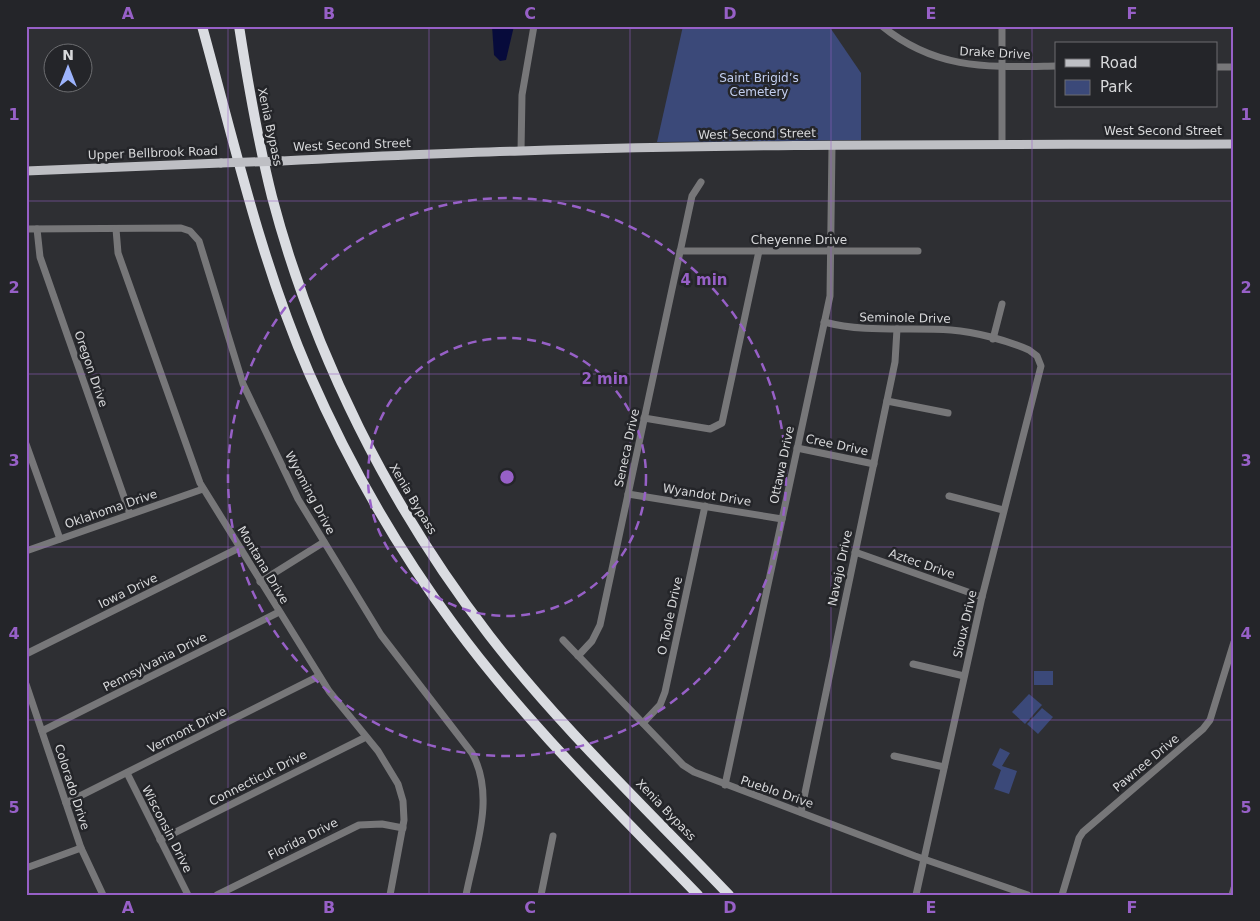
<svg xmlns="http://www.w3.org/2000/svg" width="1260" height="921" viewBox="0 0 1260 921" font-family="'DejaVu Sans',sans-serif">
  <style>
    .green { fill: #3b4979 }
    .water { fill: #070b3b }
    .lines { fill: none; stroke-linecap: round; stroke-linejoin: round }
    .minor { stroke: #777779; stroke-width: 7 }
    .major { stroke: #bebfc4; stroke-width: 9 }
    .highway { stroke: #dadce1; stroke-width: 10 }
    .major-bridge { stroke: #bebfc4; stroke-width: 9 }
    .grid { fill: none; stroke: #9760c7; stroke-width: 1; stroke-opacity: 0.55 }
    .ring { fill: none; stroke: #9760c7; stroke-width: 2.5; stroke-dasharray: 9 6 }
    .labels { text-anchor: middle; stroke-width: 5; stroke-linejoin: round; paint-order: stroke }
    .street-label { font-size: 12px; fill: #d8d9db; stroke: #242529 }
    .park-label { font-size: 12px; fill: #c3cff0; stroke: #242529 }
    .centre { fill: #9760c7; stroke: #242529; stroke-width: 2.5 }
    .ring-label { font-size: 15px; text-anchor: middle; font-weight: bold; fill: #9760c7; stroke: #242529; stroke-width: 5; stroke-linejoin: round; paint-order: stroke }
    .neatline { fill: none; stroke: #9760c7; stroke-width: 2 }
    .grid-label { font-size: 16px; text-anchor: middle; font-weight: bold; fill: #9760c7 }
  </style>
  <rect width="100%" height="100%" fill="#2e2f33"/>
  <!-- green -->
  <g class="green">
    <path d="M683 26H829L861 73V140L657 142Z"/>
    <rect x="1034" y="671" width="19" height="14"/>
    <path d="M1029 694 1042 705 1025 724 1012 712Z"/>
    <path d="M1042 708 1053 717 1038 734 1027 724Z"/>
    <path d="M1000 748 1010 753 1002 766 1017 771 1009 794 994 789 1001 770 992 765Z"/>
  </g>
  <!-- water -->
  <path class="water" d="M492 26H514L506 60 500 61 494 55Z"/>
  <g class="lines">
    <!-- minor -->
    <g class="minor">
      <path d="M882 26C937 71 990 67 1056 66"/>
      <path d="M1002 26V143"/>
      <path d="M1216 67H1234"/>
      <path d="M521 151 522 95 534 26"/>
      <path d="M26 229 181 228 190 231 199 241 243 384 298 499 381 635 472 753C496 797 475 848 466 895"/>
      <path d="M37 229 40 257 130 514"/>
      <path d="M116 229 118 253 200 483 329 691 378 751 398 784 403 801 404 820 390 895"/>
      <path d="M680 251H918"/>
      <path d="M824 322C866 333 908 327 951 330 976 332 1006 340 1029 350L1037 356 1041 366 982 597 916 895"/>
      <path d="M993 339 1002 304"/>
      <path d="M887 401 948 413"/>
      <path d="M644 418 710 429 722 423 759 251"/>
      <path d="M26 444 60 539"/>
      <path d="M797 448 874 464"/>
      <path d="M628 494 782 519"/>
      <path d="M949 496 1003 510"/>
      <path d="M26 551 203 489"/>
      <path d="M855 552 982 597"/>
      <path d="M260 582 324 542"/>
      <path d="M563 640 683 765 694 772 915 856 1028 895"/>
      <path d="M26 654 239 548"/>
      <path d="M578 656 592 641 600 625 692 196 701 182"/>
      <path d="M913 664 964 676"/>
      <path d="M26 684 81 848 103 895"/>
      <path d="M643 723 660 705 665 692 705 506"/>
      <path d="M42 731 279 612"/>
      <path d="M894 756 944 767"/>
      <path d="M127 773 188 895"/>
      <path d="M725 785 830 296 832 146"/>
      <path d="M66 803 319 676"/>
      <path d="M801 812 895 362 897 329"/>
      <path d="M160 840 366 737"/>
      <path d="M26 868 81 848"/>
      <path d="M217 895 359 825 382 824 403 828"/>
      <path d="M541 895 553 836"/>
      <path d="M1062 895 1079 838 1083 832 1203 729 1210 720 1234 642"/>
      <path d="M1232 895 1234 888"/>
    </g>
    <!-- major -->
    <g class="major">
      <path d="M282 161C361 157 441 153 521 151 758 143 996 145 1234 144"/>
      <path d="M26 171 221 163"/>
    </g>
    <!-- highway -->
    <g class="highway">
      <path d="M202 26C234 142 261 262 309 373 348 462 396 547 454 625 526 723 614 808 698 895"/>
      <path d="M239 26C248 84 258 141 272 197 314 356 389 505 489 635 561 728 648 810 729 895"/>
    </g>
    <!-- major-bridge -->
    <path class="major-bridge" d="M221 163 282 161"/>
  </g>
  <!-- grid -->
  <path class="grid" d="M228 26V895M429 26V895M630 26V895M831 26V895M1032 26V895M26 201H1234M26 374H1234M26 547H1234M26 720H1234"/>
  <!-- distance rings -->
  <g class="ring">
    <circle cx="507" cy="477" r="139"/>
    <circle cx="507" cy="477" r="279"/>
  </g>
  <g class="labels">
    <!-- street labels -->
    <g class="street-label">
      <text transform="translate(995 53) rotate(3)" y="4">Drake Drive</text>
      <text transform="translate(270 127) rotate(78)" y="4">Xenia Bypass</text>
      <text x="1163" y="135">West Second Street</text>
      <text transform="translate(757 134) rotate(-1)" y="4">West Second Street</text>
      <text transform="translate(352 145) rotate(-2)" y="4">West Second Street</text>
      <text transform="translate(153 153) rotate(-2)" y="4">Upper Bellbrook Road</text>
      <text x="799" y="244">Cheyenne Drive</text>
      <text transform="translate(905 318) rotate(1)" y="4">Seminole Drive</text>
      <text transform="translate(91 369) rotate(71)" y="4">Oregon Drive</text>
      <text transform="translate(837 445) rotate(12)" y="4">Cree Drive</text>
      <text transform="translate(627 448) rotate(-78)" y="4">Seneca Drive</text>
      <text transform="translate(782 465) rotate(-78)" y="4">Ottawa Drive</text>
      <text transform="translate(310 493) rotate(62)" y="4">Wyoming Drive</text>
      <text transform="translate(707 495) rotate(9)" y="4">Wyandot Drive</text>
      <text transform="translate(413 499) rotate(59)" y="4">Xenia Bypass</text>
      <text transform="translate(111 509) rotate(-19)" y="4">Oklahoma Drive</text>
      <text transform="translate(922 564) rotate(19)" y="4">Aztec Drive</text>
      <text transform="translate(263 565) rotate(59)" y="4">Montana Drive</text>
      <text transform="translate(840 568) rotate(-78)" y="4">Navajo Drive</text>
      <text transform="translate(128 591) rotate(-26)" y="4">Iowa Drive</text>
      <text transform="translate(670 616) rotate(-78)" y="4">O Toole Drive</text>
      <text transform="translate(965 624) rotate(-77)" y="4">Sioux Drive</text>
      <text transform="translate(155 662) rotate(-27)" y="4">Pennsylvania Drive</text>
      <text transform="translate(187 730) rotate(-27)" y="4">Vermont Drive</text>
      <text transform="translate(1146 763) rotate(-40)" y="4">Pawnee Drive</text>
      <text transform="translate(258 778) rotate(-27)" y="4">Connecticut Drive</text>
      <text transform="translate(72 787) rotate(72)" y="4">Colorado Drive</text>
      <text transform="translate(777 792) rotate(19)" y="4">Pueblo Drive</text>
      <text transform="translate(666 810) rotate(46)" y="4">Xenia Bypass</text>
      <text transform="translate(167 829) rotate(63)" y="4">Wisconsin Drive</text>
      <text transform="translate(303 839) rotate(-27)" y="4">Florida Drive</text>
    </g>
    <!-- park labels -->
    <g class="park-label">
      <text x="759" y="82">Saint Brigid’s<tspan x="759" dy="14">Cemetery</tspan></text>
    </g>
  </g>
  <circle cx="507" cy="477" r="8" class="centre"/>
  <g class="ring-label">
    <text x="704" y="285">4 min</text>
    <text x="605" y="384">2 min</text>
  </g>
  <!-- border -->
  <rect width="1260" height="921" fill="none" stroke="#242529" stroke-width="55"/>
  <!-- legend -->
  <rect x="1055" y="42" width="162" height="65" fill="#242529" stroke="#6c6d70"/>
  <rect x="1065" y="59" width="25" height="8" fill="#bebfc4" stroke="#6c6d70"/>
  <text x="1100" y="68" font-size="15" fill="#d8d9db">Road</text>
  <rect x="1065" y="80" width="25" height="15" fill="#3b4979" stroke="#6c6d70"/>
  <text x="1100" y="92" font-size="15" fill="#d8d9db">Park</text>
  <!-- north arrow -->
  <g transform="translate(68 68)"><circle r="24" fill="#242529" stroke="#6c6d70"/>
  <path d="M0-4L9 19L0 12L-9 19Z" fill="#9db4fd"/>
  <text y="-8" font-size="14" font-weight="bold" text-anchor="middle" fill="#d8d9db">N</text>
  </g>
  <rect x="28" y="28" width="1204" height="866" class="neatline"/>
  <g class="grid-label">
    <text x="128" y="19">A</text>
    <text x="329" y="19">B</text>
    <text x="530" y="19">C</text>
    <text x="730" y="19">D</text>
    <text x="931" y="19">E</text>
    <text x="1132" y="19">F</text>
    <text x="14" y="120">1</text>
    <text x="1246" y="120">1</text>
    <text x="14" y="293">2</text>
    <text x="1246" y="293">2</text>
    <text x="14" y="466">3</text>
    <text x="1246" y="466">3</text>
    <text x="14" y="639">4</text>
    <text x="1246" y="639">4</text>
    <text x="14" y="813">5</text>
    <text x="1246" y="813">5</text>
    <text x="128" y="913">A</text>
    <text x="329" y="913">B</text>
    <text x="530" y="913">C</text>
    <text x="730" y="913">D</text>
    <text x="931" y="913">E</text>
    <text x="1132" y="913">F</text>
  </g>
</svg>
